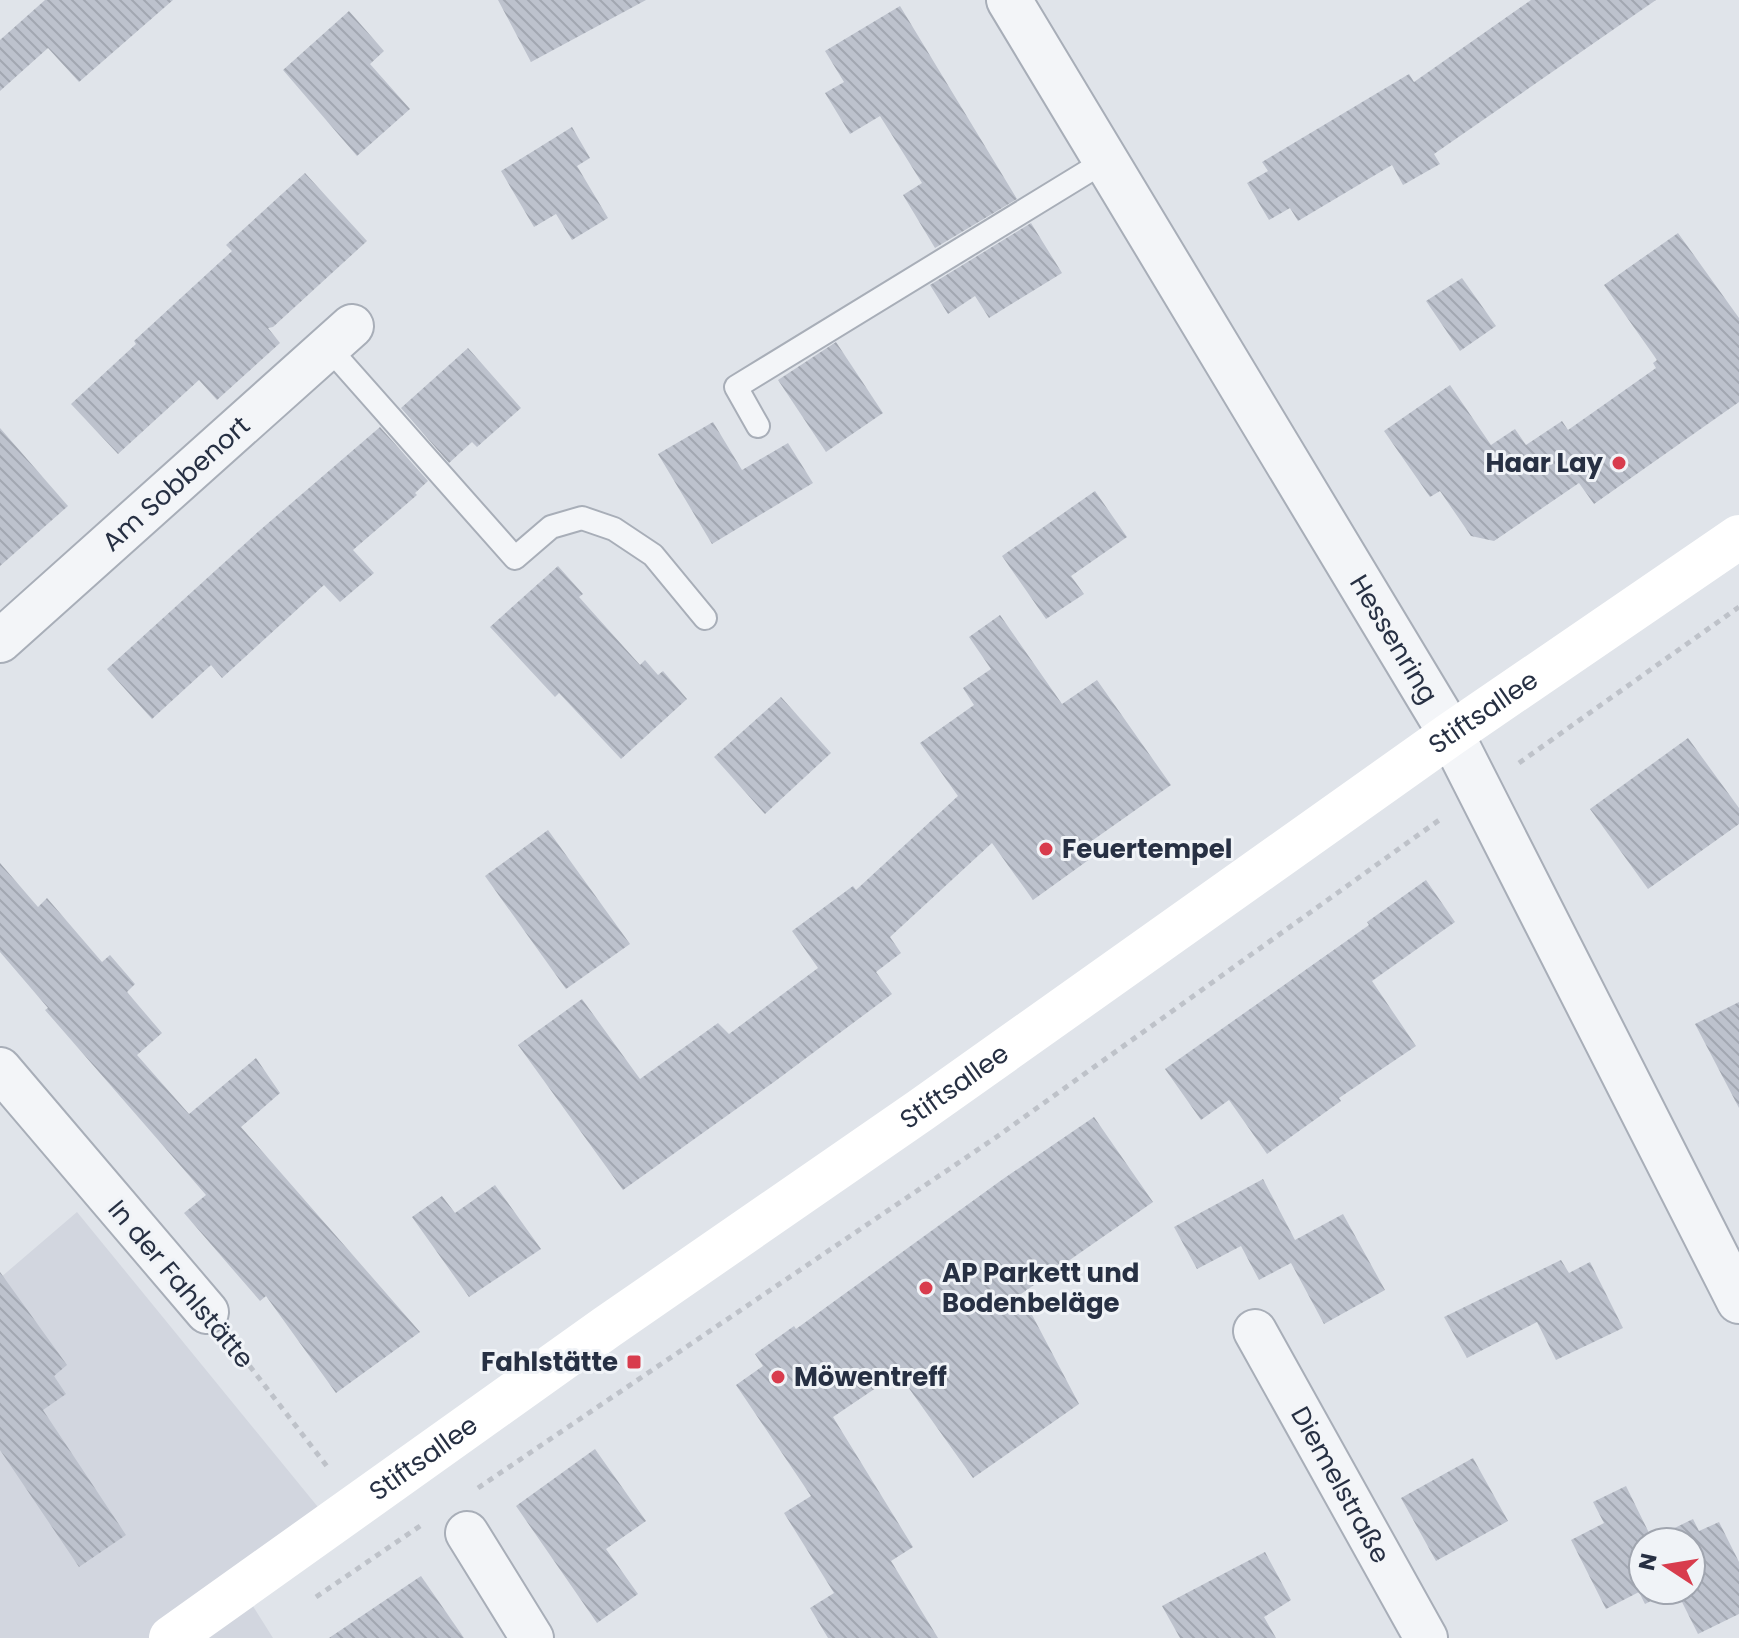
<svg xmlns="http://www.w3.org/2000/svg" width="1739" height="1638" viewBox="0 0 1739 1638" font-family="Poppins,sans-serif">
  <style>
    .built { fill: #d2d6df }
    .building { fill: url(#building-back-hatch) }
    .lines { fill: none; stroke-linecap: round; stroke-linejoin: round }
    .service-casing { stroke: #a8aeb8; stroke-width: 26 }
    .minor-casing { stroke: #a8aeb8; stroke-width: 46 }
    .tertiary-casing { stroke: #a8aeb8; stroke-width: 48 }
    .path { stroke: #bec2c9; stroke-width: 5; stroke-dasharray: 6 6; stroke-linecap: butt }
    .service { stroke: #f3f5f8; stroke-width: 22 }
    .minor { stroke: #f3f5f8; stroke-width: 42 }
    .tertiary { stroke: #f3f5f8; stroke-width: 44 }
    .secondary { stroke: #fff; stroke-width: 44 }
    .poi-dot { fill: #d83c4d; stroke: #f0f3f7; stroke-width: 3 }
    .labels { text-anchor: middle; stroke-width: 6; stroke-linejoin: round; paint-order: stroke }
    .poi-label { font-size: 26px; font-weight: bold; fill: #273043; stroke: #f0f3f7; text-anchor: start }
    .street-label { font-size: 26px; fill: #273043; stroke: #f0f3f7 }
  </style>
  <defs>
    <pattern id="building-back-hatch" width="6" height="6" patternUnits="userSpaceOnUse" patternTransform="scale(2)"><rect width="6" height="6" fill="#bdc2cd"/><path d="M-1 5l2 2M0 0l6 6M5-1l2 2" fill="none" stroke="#a2a7b1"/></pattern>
  </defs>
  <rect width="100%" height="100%" fill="#e0e4ea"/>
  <!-- built -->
  <path class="built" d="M77 1212 331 1523 241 1587 273 1638H0V1278Z"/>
  <!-- building -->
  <g class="building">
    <path d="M45 0H173L79 82 48 48 0 91V40Z"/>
    <path d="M498 0H646L531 62Z"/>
    <path d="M1531 0H1656L1434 154 1440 164 1403 185 1392 165 1298 221 1290 208 1269 220 1247 183 1268 171 1262 162 1409 74 1414 82Z"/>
    <path d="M900 6 1017 199 935 248 903 195 922 183 880 116 850 134 825 93 844 82 825 51Z"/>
    <path d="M349 11 384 51 370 64 410 109 357 156 283 70Z"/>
    <path d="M572 127 590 158 577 166 608 218 572 240 556 214 534 227 501 171Z"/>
    <path d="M305 173 367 241 273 327 268 328 280 343 217 400 199 380 118 454 71 404 136 344 134 341 232 251 226 245Z"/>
    <path d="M1031 223 1062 273 989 318 975 296 948 314 930 285Z"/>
    <path d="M1678 233 1739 318V402L1594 504 1579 483 1494 541 1471 536 1440 491 1430 497 1384 431 1450 385 1491 445 1515 429 1526 445 1562 421 1568 430 1656 368 1653 363 1657 360 1604 285Z"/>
    <path d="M1462 278 1496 326 1460 351 1426 301Z"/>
    <path d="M836 342 883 413 826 452 778 380Z"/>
    <path d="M468 348 521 408 477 447 472 442 449 463 401 408Z"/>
    <path d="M713 422 742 470 788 443 813 483 712 544 658 454Z"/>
    <path d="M380 427 428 481 415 493 417 495 353 550 374 573 340 602 324 585 222 678 211 665 152 719 107 669 259 531Z"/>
    <path d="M0 428 68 506 0 566Z"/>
    <path d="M1095 491 1127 537 1071 576 1084 594 1046 619 1002 556Z"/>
    <path d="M558 566 583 594 579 597 640 665 645 660 658 675 663 671 687 699 621 759 559 693 555 697 490 627Z"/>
    <path d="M1000 615 1062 704 1097 680 1171 785 1086 845 1094 856 1033 900 992 843 890 937 901 953 876 972 892 994 774 1082 623 1190 518 1045 582 999 640 1079 718 1023 729 1034 818 968 792 931 853 886 856 890 958 796 920 743 974 705 963 688 991 669 969 637Z"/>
    <path d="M781 697 831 753 765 814 714 757Z"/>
    <path d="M1688 738 1739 808V824L1648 889 1590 809Z"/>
    <path d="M548 830 630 944 566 989 485 876Z"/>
    <path d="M0 863 38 907 47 898 102 962 110 955 135 984 127 992 162 1033 137 1055 189 1114 256 1058 280 1093 241 1127 420 1332 336 1393 266 1296 260 1301 184 1213 206 1195 45 1010 48 1008 0 952Z"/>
    <path d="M1426 880 1455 922 1372 981 1416 1046 1339 1098 1341 1101 1267 1154 1229 1100 1201 1120 1165 1069 1369 925 1367 922Z"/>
    <path d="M1739 1002V1108L1695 1024Z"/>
    <path d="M1094 1117 1153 1202 1021 1294 1079 1404 973 1478 898 1373 833 1417 913 1547 891 1561 938 1638H828L810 1608 834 1593 784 1513 811 1496 736 1385 763 1366 755 1354 794 1326 796 1329 1003 1179Z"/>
    <path d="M1263 1179 1295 1240 1343 1214 1385 1290 1324 1324 1291 1263 1259 1280 1241 1246 1197 1269 1174 1227Z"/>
    <path d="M495 1185 541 1249 469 1297 412 1217 442 1196 455 1213Z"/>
    <path d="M1561 1260 1569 1273 1590 1262 1623 1328 1556 1360 1537 1322 1467 1358 1444 1317Z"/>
    <path d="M0 1272 67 1365 54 1376 66 1394 43 1410 126 1535 79 1567 0 1450Z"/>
    <path d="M595 1449 646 1521 606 1549 638 1594 597 1623 516 1506Z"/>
    <path d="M1473 1458 1508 1521 1436 1561 1401 1498Z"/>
    <path d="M1626 1486 1652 1539 1693 1519 1699 1531 1719 1522 1739 1562V1614L1698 1634 1676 1590H1691V1542H1643V1590H1673L1645 1604 1639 1592 1606 1609 1571 1540 1604 1523 1593 1502Z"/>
    <path d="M1265 1552 1291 1600 1264 1617 1276 1638H1180L1162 1606Z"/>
    <path d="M421 1576 464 1638H329Z"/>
  </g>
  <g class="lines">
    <defs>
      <g id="service">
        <path d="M328 347 515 558 551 527 582 518 614 529 653 555 705 618"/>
        <path d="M758 426 736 387 1105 161"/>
      </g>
      <g id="minor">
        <path id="s1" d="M0 641 352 326"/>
        <path d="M0 1069 207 1312"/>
        <path id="s2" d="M1255 1331 1426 1638"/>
        <path d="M467 1533 532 1638"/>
      </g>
      <g id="tertiary">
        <path id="s3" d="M1009 0 1451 734 1739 1301"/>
      </g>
    </defs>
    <!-- service casing -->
    <use href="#service" class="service-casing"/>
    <!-- minor casing -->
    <use href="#minor" class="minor-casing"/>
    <!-- tertiary casing -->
    <use href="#tertiary" class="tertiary-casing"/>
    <!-- path -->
    <g class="path">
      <path d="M1519 763 1739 607"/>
      <path d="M235 1347 329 1469"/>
      <path d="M478 1488 995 1138 1442 818"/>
      <path d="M316 1597 423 1524"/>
    </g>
    <!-- service -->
    <use href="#service" class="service"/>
    <!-- minor -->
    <use href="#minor" class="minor"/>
    <!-- tertiary -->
    <use href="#tertiary" class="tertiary"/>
    <!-- secondary -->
    <path class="secondary" id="s4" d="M171 1638 607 1327 921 1110 1451 734 1739 537"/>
  </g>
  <!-- markers -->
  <g class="poi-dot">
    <circle cx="1619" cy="463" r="8"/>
    <circle cx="1046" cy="849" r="8"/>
    <circle cx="926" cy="1288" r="8"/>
    <rect x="626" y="1354" width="16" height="16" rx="4"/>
    <circle cx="778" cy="1377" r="8"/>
  </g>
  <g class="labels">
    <!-- poi labels -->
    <g class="poi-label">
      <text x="1603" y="472" text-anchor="end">Haar Lay</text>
      <text x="1062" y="858">Feuertempel</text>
      <text x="942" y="1282">AP Parkett und<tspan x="942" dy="30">Bodenbeläge</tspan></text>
      <text x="618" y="1371" text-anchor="end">Fahlstätte</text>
      <text x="794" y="1386">Möwentreff</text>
    </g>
    <!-- street labels -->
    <g class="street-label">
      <text dy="9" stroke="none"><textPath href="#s1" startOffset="236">Am Sobbenort</textPath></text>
      <text dy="9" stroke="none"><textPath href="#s3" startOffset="746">Hessenring</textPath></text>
      <text dy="9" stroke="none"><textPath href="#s4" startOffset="1606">Stiftsallee</textPath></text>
      <text dy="9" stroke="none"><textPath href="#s4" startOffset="958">Stiftsallee</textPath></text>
      <text transform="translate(181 1284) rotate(50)" y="9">In der Fahlstätte</text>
      <text dy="9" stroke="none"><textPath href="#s4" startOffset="310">Stiftsallee</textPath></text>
      <text dy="9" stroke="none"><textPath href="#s2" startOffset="176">Diemelstraße</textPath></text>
    </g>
  </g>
  <!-- north arrow -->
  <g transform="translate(1667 1566) rotate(282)"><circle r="38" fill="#f0f3f7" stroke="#a0a5af" stroke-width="2"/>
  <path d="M0-6L14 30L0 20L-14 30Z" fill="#d83c4d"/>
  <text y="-12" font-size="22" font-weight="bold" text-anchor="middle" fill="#273043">N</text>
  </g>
</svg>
